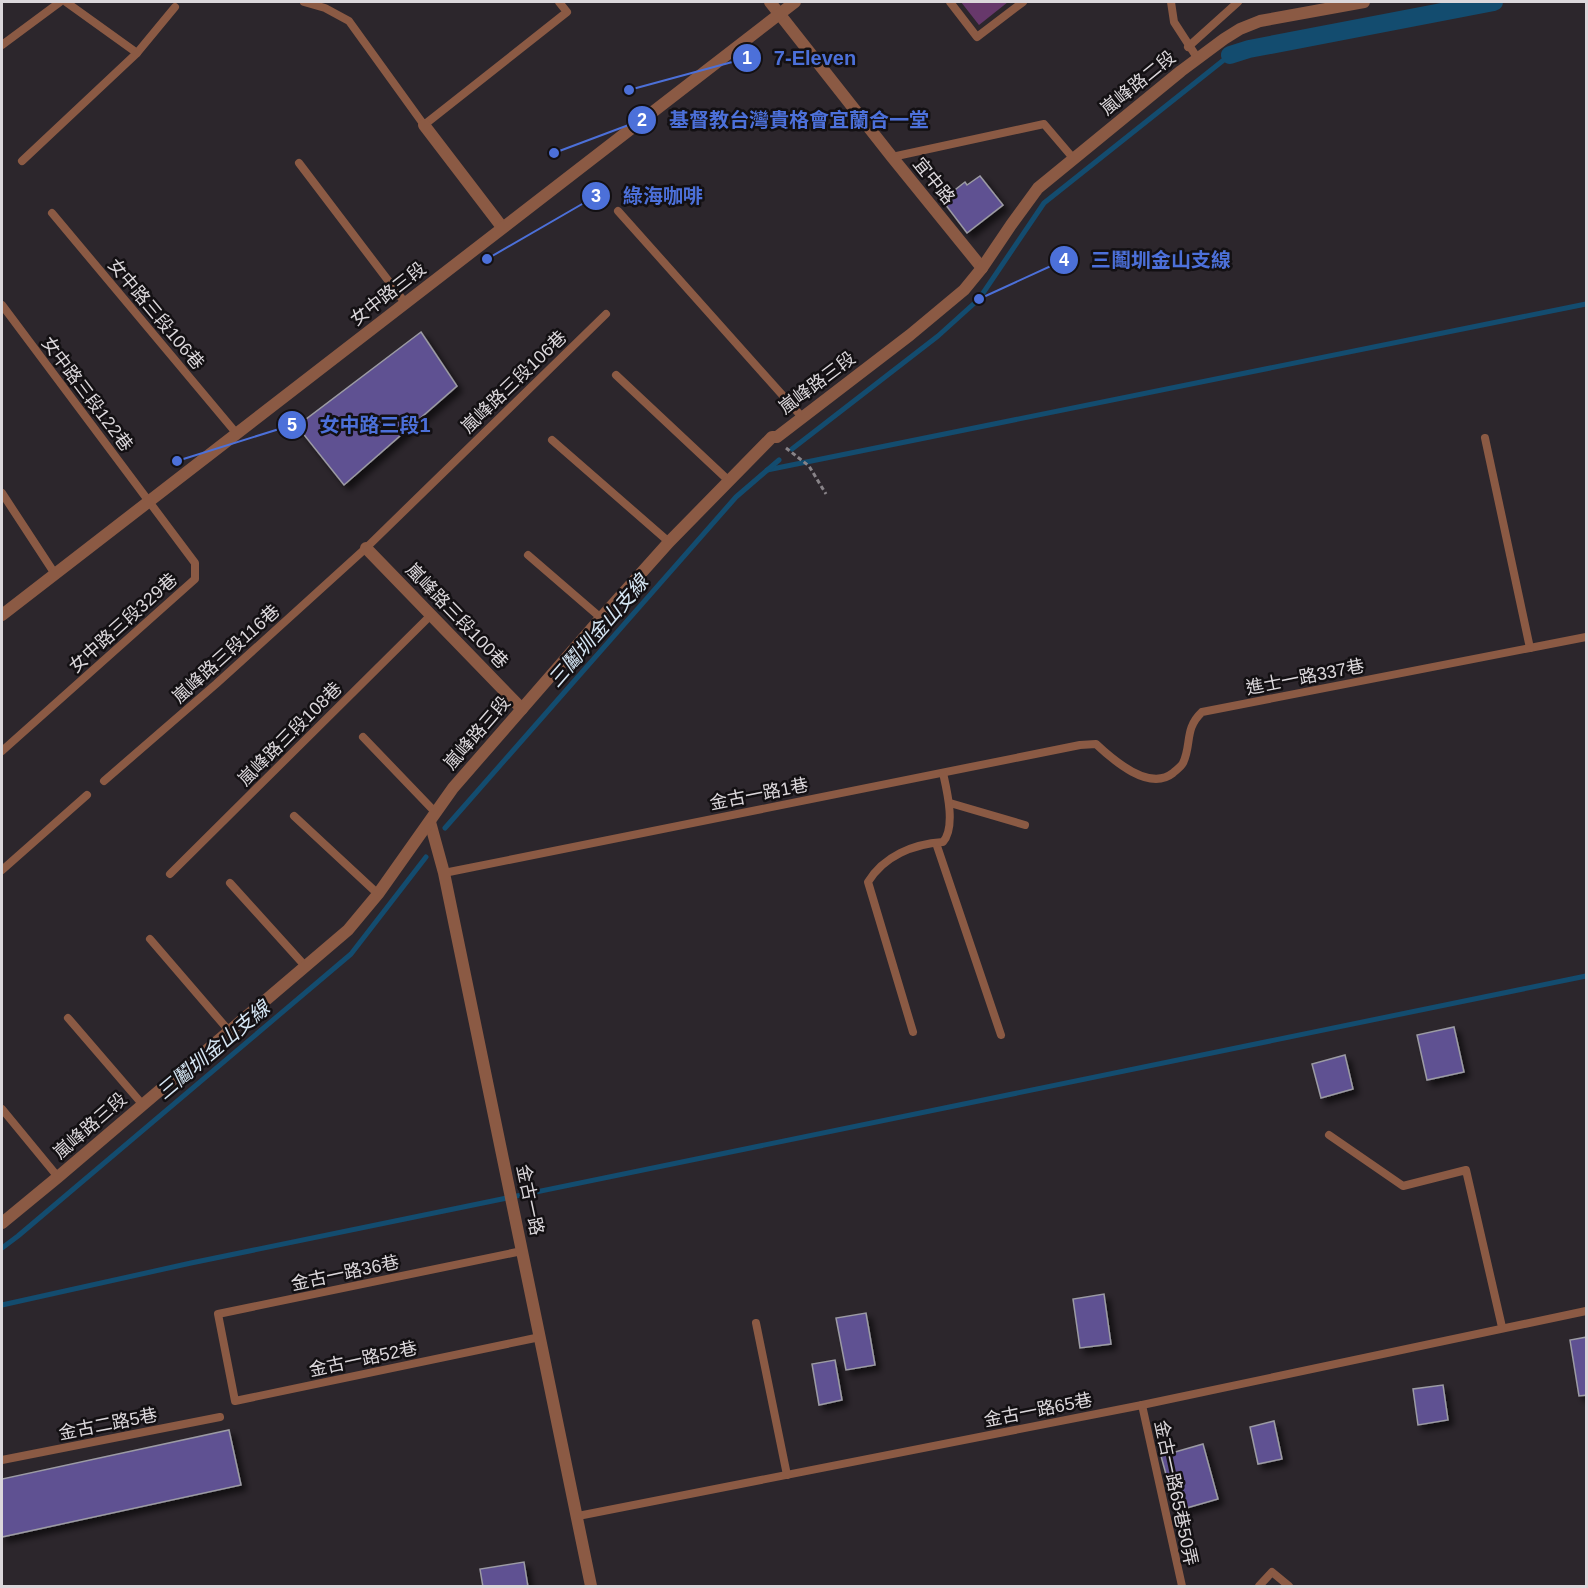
<svg xmlns="http://www.w3.org/2000/svg" width="1588" height="1588" viewBox="0 0 1588 1588" font-family="Helvetica,'Noto Sans TC',sans-serif">
  <style>
    .green { fill: #67386b }
    .lines { fill: none; stroke-linecap: round; stroke-linejoin: round }
    .stream { stroke: #134c6f; stroke-width: 5 }
    .canal { stroke: #134c6f; stroke-width: 18 }
    .building { fill: #5e5192; stroke: #9c9ba4; stroke-width: 1.5; filter: url(#shadow) }
    .path { stroke: #888388; stroke-width: 3; stroke-dasharray: 4.5 3; stroke-linecap: butt }
    .service { stroke: #8b5a44; stroke-width: 8 }
    .minor { stroke: #8b5a44; stroke-width: 12 }
    .tertiary { stroke: #8b5a44; stroke-width: 12 }
    .labels { text-anchor: middle; stroke-width: 5; stroke-linejoin: round; paint-order: stroke }
    .street-label { font-size: 18px; fill: #dbd7db; stroke: #131013 }
    .water-label { font-size: 20px; font-style: italic; fill: #d5e6f4; stroke: #131013 }
    .leader { fill: none; stroke: #4c70d9; stroke-width: 2 }
    .callout-dot { fill: #4c70d9; stroke: #131013; stroke-width: 2 }
    .mark-label { font-size: 18px; text-anchor: middle; font-weight: bold; fill: #fff }
    .callout-label { font-size: 20px; text-anchor: middle; font-weight: bold; fill: #4c70d9; stroke: #131013; stroke-width: 5; stroke-linejoin: round; paint-order: stroke }
  </style>
  <defs>
    <filter id="shadow"><feDropShadow dx="5" dy="5" stdDeviation="3" flood-color="#0009"/></filter>
  </defs>
  <rect width="100%" height="100%" fill="#2c262c"/>
  <!-- green -->
  <path class="green" d="M961 2H1008L979 25Z"/>
  <g class="lines">
    <!-- stream -->
    <g class="stream">
      <path d="M792 449 938 336 979 299 1044 203 1230 55"/>
      <path d="M767 470 1586 304"/>
      <path d="M445 828 736 497 779 460"/>
      <path d="M2 1248 18 1236 351 954 426 857"/>
      <path d="M2 1305 191 1263 1586 976"/>
    </g>
    <!-- canal -->
    <path class="canal" d="M1230 55 1249 49 1494 2"/>
  </g>
  <!-- building -->
  <g class="building">
    <path d="M980 176 1003 205 967 233 942 200 965 182 967 185Z"/>
    <path d="M421 332 457 386 344 485 297 426Z"/>
    <path d="M1454 1027 1464 1072 1427 1080 1417 1035Z"/>
    <path d="M1345 1055 1353 1089 1321 1098 1312 1064Z"/>
    <path d="M1104 1294 1111 1344 1080 1348 1073 1299Z"/>
    <path d="M866 1313 875 1365 846 1370 836 1318Z"/>
    <path d="M1587 1337V1395L1579 1396 1570 1340Z"/>
    <path d="M835 1360 842 1400 819 1405 812 1364Z"/>
    <path d="M1443 1385 1448 1420 1418 1425 1413 1389Z"/>
    <path d="M1274 1421 1282 1459 1258 1464 1250 1427Z"/>
    <path d="M229 1430 241 1485 2 1537V1479Z"/>
    <path d="M1203 1444 1218 1499 1176 1511 1161 1456Z"/>
    <path d="M524 1562 528 1587H483L480 1569Z"/>
  </g>
  <g class="lines">
    <!-- path -->
    <path class="path" d="M786 448 809 466 826 494"/>
    <!-- service -->
    <g class="service">
      <path d="M66 2 137 53"/>
      <path d="M304 2 325 8 349 21 424 125 567 12 559 2"/>
      <path d="M950 2 977 37 1023 2"/>
      <path d="M1171 2 1174 22 1198 59"/>
      <path d="M2 45 60 2"/>
      <path d="M1188 47 1238 2"/>
      <path d="M892 157 1044 124 1073 158"/>
      <path d="M22 161 137 53 175 7"/>
      <path d="M299 163 406 304"/>
      <path d="M618 211 802 417"/>
      <path d="M52 213 237 434"/>
      <path d="M2 305 195 563V579L2 751"/>
      <path d="M616 375 728 480"/>
      <path d="M1485 438 1530 648"/>
      <path d="M552 440 669 542"/>
      <path d="M2 493 55 574"/>
      <path d="M528 555 601 618"/>
      <path d="M363 737 436 813"/>
      <path d="M104 781 216 684 366 548 606 314"/>
      <path d="M950 803 1025 825"/>
      <path d="M294 816 378 894"/>
      <path d="M936 843 1001 1035"/>
      <path d="M2 870 87 795"/>
      <path d="M444 873 1080 745 1096 744C1113 760 1149 792 1173 773 1176 770 1181 767 1183 763 1192 744 1184 729 1202 712L1586 637"/>
      <path d="M170 874 431 615"/>
      <path d="M230 883 306 967"/>
      <path d="M150 939 230 1032"/>
      <path d="M68 1018 143 1105"/>
      <path d="M913 1032 868 882C884 856 913 844 943 842 956 827 947 791 943 773"/>
      <path d="M2 1109 58 1177"/>
      <path d="M1329 1135 1403 1186 1466 1170 1502 1327"/>
      <path d="M522 1251 218 1314 235 1401 540 1337"/>
      <path d="M756 1323 787 1475"/>
      <path d="M1142 1405 1182 1586"/>
      <path d="M2 1460 220 1417"/>
      <path d="M578 1516 1142 1405 1586 1311"/>
      <path d="M1259 1586 1272 1572 1289 1586"/>
    </g>
    <!-- minor -->
    <g class="minor">
      <path d="M770 2 892 157 982 268"/>
      <path d="M424 125 502 227"/>
      <path d="M366 548 522 709"/>
      <path d="M2 615 795 2"/>
      <path d="M430 822 444 873 591 1586"/>
    </g>
    <!-- tertiary -->
    <path class="tertiary" d="M2 1223 58 1177 348 930 378 894 453 788 601 618 669 542 772 437H777L910 335 964 290 982 268 1011 225 1038 188 1181 71 1224 39 1240 29 1260 21 1364 2"/>
  </g>
  <g class="labels">
    <!-- street labels -->
    <g class="street-label">
      <text transform="translate(1138 83) rotate(-39)" y="6">嵐峰路二段</text>
      <text transform="translate(934 181) rotate(51)" y="6">宜中路</text>
      <text transform="translate(388 294) rotate(-38)" y="6">女中路三段</text>
      <text transform="translate(156 314) rotate(50)" y="6">女中路三段106巷</text>
      <text transform="translate(514 382) rotate(-44)" y="6">嵐峰路三段106巷</text>
      <text transform="translate(817 383) rotate(-37)" y="6">嵐峰路三段</text>
      <text transform="translate(87 394) rotate(53)" y="6">女中路三段122巷</text>
      <text transform="translate(457 616) rotate(46)" y="6">嵐峰路三段100巷</text>
      <text transform="translate(123 623) rotate(-42)" y="6">女中路三段329巷</text>
      <text transform="translate(226 654) rotate(-42)" y="6">嵐峰路三段116巷</text>
      <text transform="translate(1305 677) rotate(-11)" y="6">進士一路337巷</text>
      <text transform="translate(477 733) rotate(-49)" y="6">嵐峰路三段</text>
      <text transform="translate(290 734) rotate(-45)" y="6">嵐峰路三段108巷</text>
      <text transform="translate(759 794) rotate(-11)" y="6">金古一路1巷</text>
      <text transform="translate(90 1126) rotate(-41)" y="6">嵐峰路三段</text>
      <text transform="translate(530 1200) rotate(78)" y="6">金古一路</text>
      <text transform="translate(345 1273) rotate(-12)" y="6">金古一路36巷</text>
      <text transform="translate(363 1359) rotate(-12)" y="6">金古一路52巷</text>
      <text transform="translate(1038 1410) rotate(-11)" y="6">金古一路65巷</text>
      <text transform="translate(108 1424) rotate(-11)" y="6">金古二路5巷</text>
      <text transform="translate(1176 1493) rotate(78)" y="6">金古一路65巷50弄</text>
    </g>
    <!-- water labels -->
    <g class="water-label">
      <text transform="translate(598 631) rotate(-49)" y="7">三鬮圳金山支線</text>
      <text transform="translate(213 1050) rotate(-40)" y="7">三鬮圳金山支線</text>
    </g>
  </g>
  <!-- callouts -->
  <path class="leader" d="M629 90L747 58M554 153L642 120M487 259L596 196M979 299L1064 260M177 461L292 425"/>
  <g class="callout-dot">
    <circle cx="629" cy="90" r="6"/>
    <circle cx="554" cy="153" r="6"/>
    <circle cx="487" cy="259" r="6"/>
    <circle cx="979" cy="299" r="6"/>
    <circle cx="177" cy="461" r="6"/>
    <circle cx="747" cy="58" r="15"/>
    <circle cx="642" cy="120" r="15"/>
    <circle cx="596" cy="196" r="15"/>
    <circle cx="1064" cy="260" r="15"/>
    <circle cx="292" cy="425" r="15"/>
  </g>
  <g class="mark-label">
    <text x="747" y="64">1</text>
    <text x="642" y="126">2</text>
    <text x="596" y="202">3</text>
    <text x="1064" y="266">4</text>
    <text x="292" y="431">5</text>
  </g>
  <g class="callout-label">
    <text x="815" y="65">7-Eleven</text>
    <text x="799" y="127">基督教台灣貴格會宜蘭合一堂</text>
    <text x="663" y="203">綠海咖啡</text>
    <text x="1161" y="267">三鬮圳金山支線</text>
    <text x="375" y="432">女中路三段1</text>
  </g>
  <!-- border -->
  <rect width="1588" height="1588" fill="none" stroke="#dbd7db" stroke-width="6"/>
</svg>
